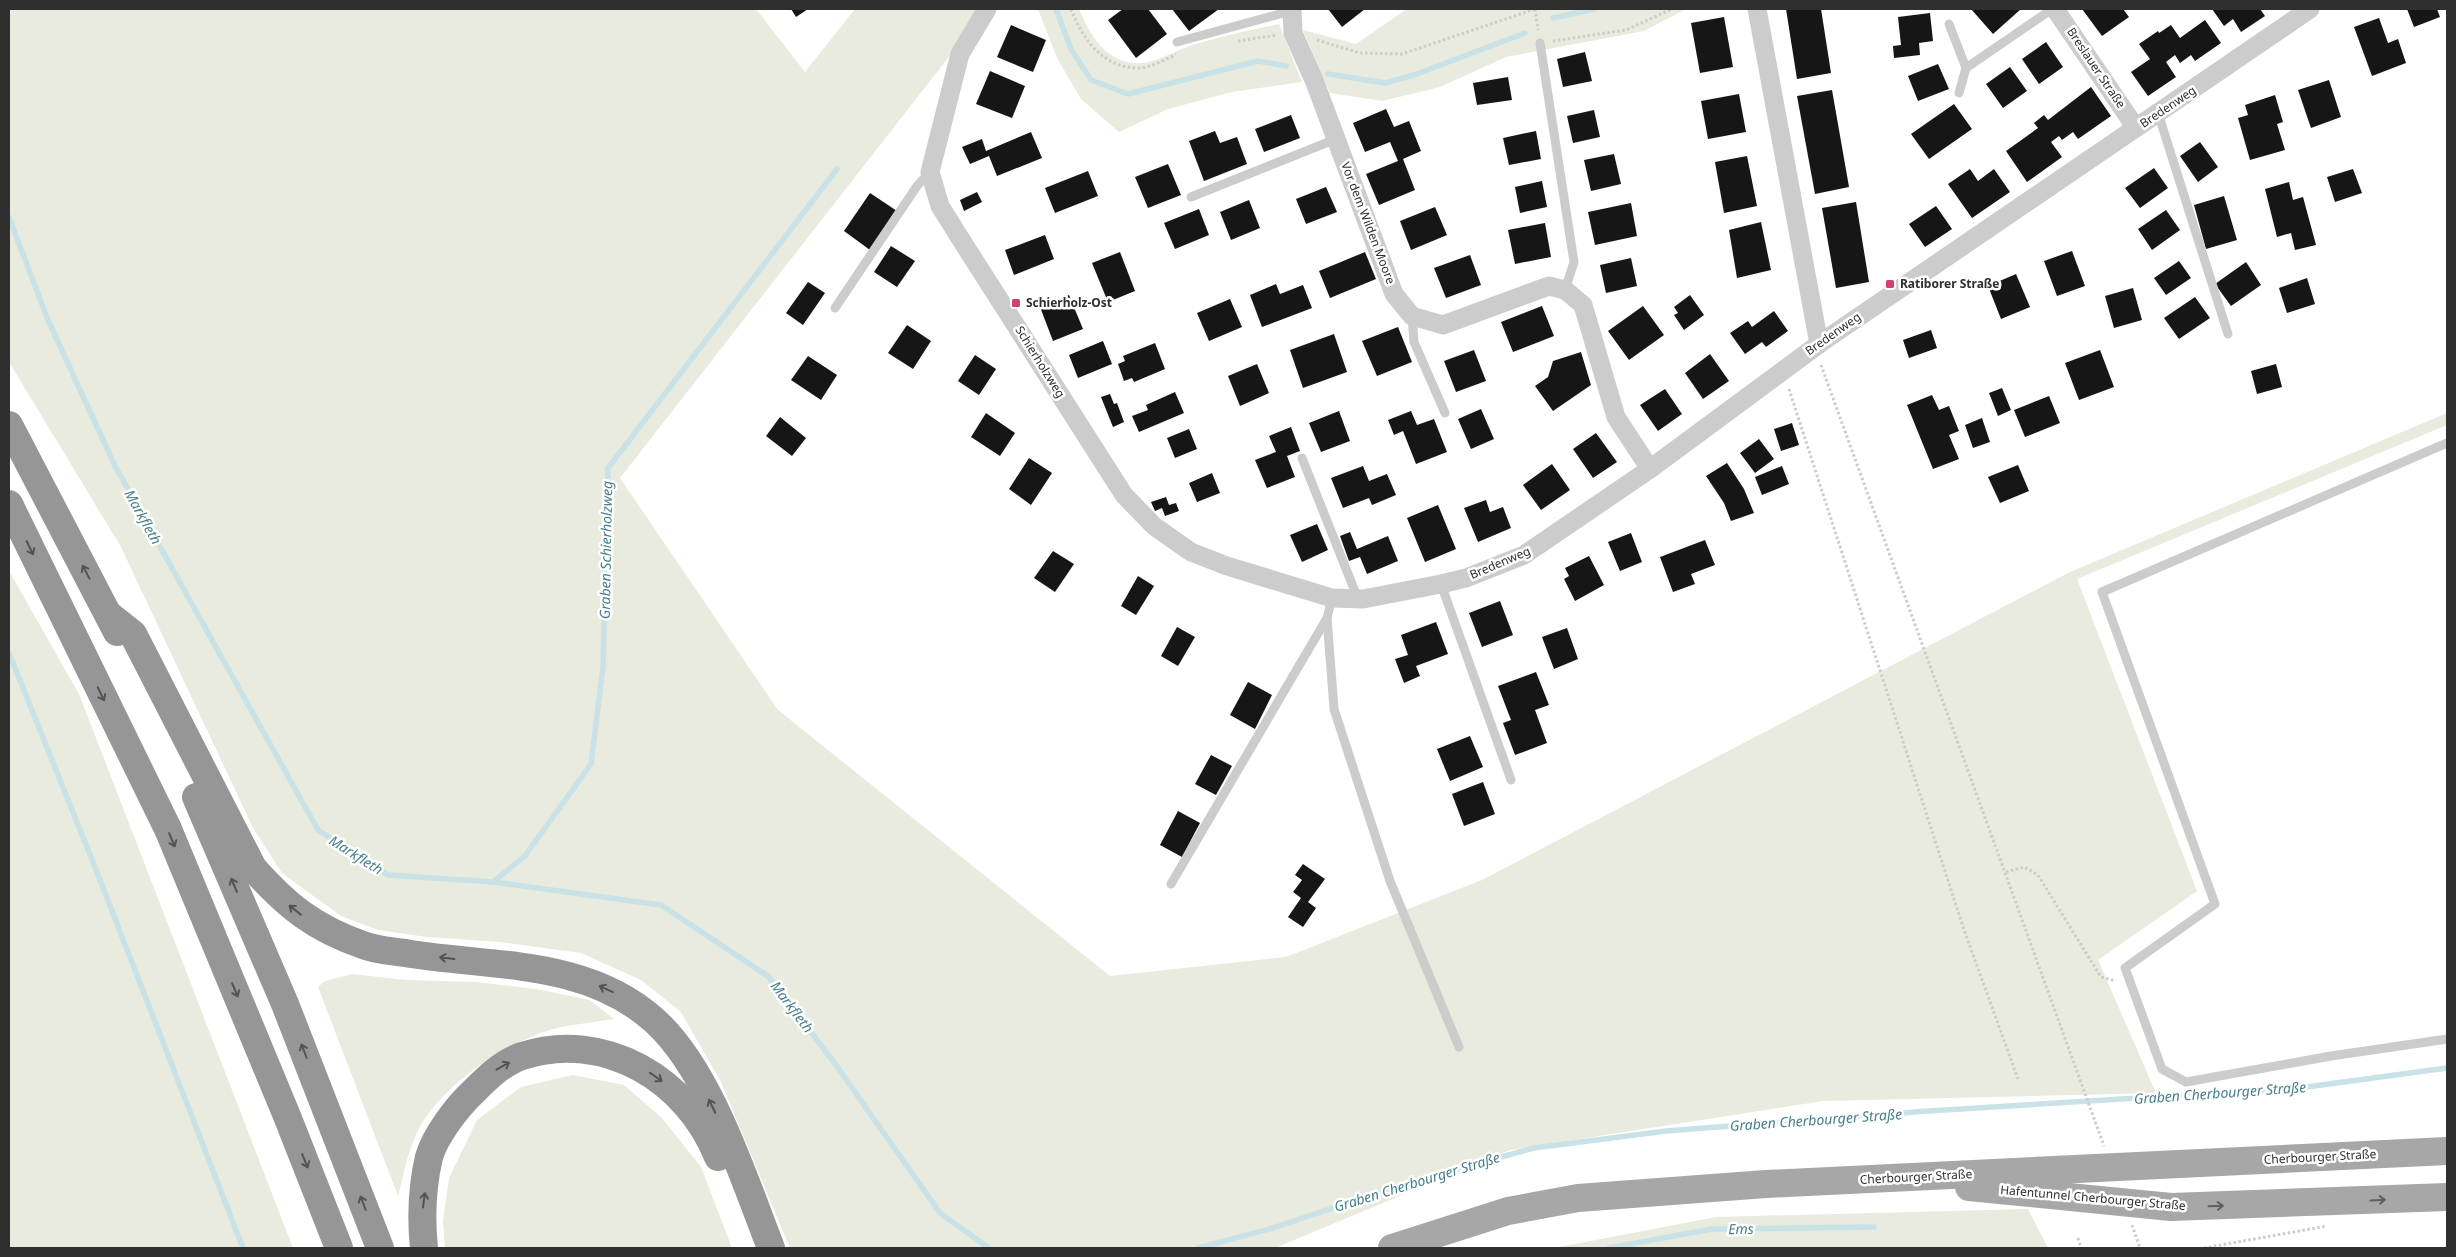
<svg xmlns="http://www.w3.org/2000/svg" width="2456" height="1257" viewBox="0 0 2456 1257" font-family="'Noto Sans',sans-serif">
  <style>
    .green { fill: #e8ebde }
    .lines { fill: none; stroke-linecap: round; stroke-linejoin: round }
    .stream { stroke: #c9e2e7; stroke-width: 5.5 }
    .building { fill: #161616 }
    .path { stroke: #ccc; stroke-width: 3; stroke-dasharray: 2.5 2.5; stroke-linecap: butt }
    .lane { stroke: #ccc; stroke-width: 9 }
    .street { stroke: #ccc; stroke-width: 19 }
    .primary { stroke: #a7a7a7; stroke-width: 28 }
    .highway { stroke: #969696; stroke-width: 28 }
    .oneway { stroke: #535353 }
    .oneway2 { stroke: #5f5f5f }
    .poi-dot { fill: #d5416e; stroke: #fff; stroke-width: 2 }
    .labels { text-anchor: middle; stroke-width: 5; stroke-linejoin: round; paint-order: stroke }
    .street-label { font-size: 12px; fill: #2f2f2f; stroke: #fff }
    .poi-label { font-size: 12px; font-weight: bold; fill: #2f2f2f; stroke: #fff; text-anchor: start }
    .water-label { font-size: 14px; font-style: italic; fill: #447e8a; stroke: #fff }
  </style>
  <rect width="100%" height="100%" fill="#fff"/>
  <!-- green -->
  <g class="green">
    <path d="M9 9H756L805 72 855 9H978L955 49 620 478 778 710 1110 976 1286 957 1482 880 2070 572 2447 413V425L2077 579 2197 891 2098 960 2156 1093 1823 1101 1510 1150 1275 1248H790L721 1082 681 1012 641 980 581 953 500 942 427 937 378 930 341 916 282 873 253 828 121 547 9 362Z"/>
    <path d="M1038 9H1079C1090 36 1109 67 1144 63 1158 61 1173 52 1187 47 1217 37 1249 31 1279 24L1302 82 1232 92 1168 109 1119 132 1081 99 1057 58Z"/>
    <path d="M1407 9H1686L1644 31 1506 57 1440 87 1382 101 1330 93 1303 30 1356 44Z"/>
    <path d="M9 571 79 694 293 1248H9Z"/>
    <path d="M352 974 406 980 476 982 536 989 590 1000 614 1019C595 1022 575 1024 557 1028 506 1041 436 1088 415 1137 407 1155 403 1177 398 1196L318 987 325 981Z"/>
    <path d="M573 1075 624 1085 662 1118 701 1167 732 1248H445L443 1221 449 1178 477 1120 521 1087Z"/>
    <path d="M2028 1209 2048 1248H1554L1716 1217Z"/>
  </g>
  <g class="lines">
    <!-- stream -->
    <g class="stream">
      <path d="M1056 9 1071 49 1091 80 1128 94 1258 61 1286 66"/>
      <path d="M1553 18 1594 9"/>
      <path d="M1328 74 1385 83 1414 75 1525 33"/>
      <path d="M9 217 48 320 115 466 318 830 388 875 493 882 661 905 769 977 836 1065 940 1213 989 1248"/>
      <path d="M9 653 93 862 243 1248"/>
      <path d="M493 882 525 856 591 764 603 667 608 468 837 169"/>
      <path d="M1198 1248 1273 1228 1407 1183 1534 1148 1666 1131 1928 1111 2299 1088 2447 1068"/>
      <path d="M1609 1248 1712 1229 1874 1227"/>
    </g>
  </g>
  <!-- building -->
  <g class="building">
    <path d="M791 9H808L796 17Z"/>
    <path d="M1123 9H1148L1167 34 1136 58 1108 20Z"/>
    <path d="M1172 9H1219L1189 31Z"/>
    <path d="M1328 9H1365L1342 27Z"/>
    <path d="M1786 9H1821L1831 73 1797 79Z"/>
    <path d="M1971 9H2021L1993 34Z"/>
    <path d="M2082 9H2123L2129 17 2102 36Z"/>
    <path d="M2212 9H2260L2265 16 2241 32 2233 19 2224 26Z"/>
    <path d="M2407 9H2437L2440 17 2414 27Z"/>
    <path d="M1930 13 1933 41 1919 43 1920 55 1894 58 1893 46 1901 45 1898 17Z"/>
    <path d="M1724 17 1733 67 1700 73 1691 23Z"/>
    <path d="M2379 18 2388 43 2398 39 2406 63 2372 76 2354 27Z"/>
    <path d="M2205 20 2221 43 2195 61 2191 55 2180 63 2175 55 2166 62 2176 77 2148 96 2131 72 2150 59 2139 44 2158 31 2159 33 2171 25 2180 38Z"/>
    <path d="M1011 25 1046 40 1033 72 997 57Z"/>
    <path d="M2046 42 2063 67 2039 84 2022 59Z"/>
    <path d="M1585 52 1592 81 1563 87 1557 59Z"/>
    <path d="M1938 64 1949 89 1918 101 1908 76Z"/>
    <path d="M2010 67 2027 91 2003 108 1986 84Z"/>
    <path d="M990 71 1025 86 1012 118 976 104Z"/>
    <path d="M1508 77 1512 100 1477 105 1473 83Z"/>
    <path d="M2329 80 2341 117 2311 128 2298 90Z"/>
    <path d="M2091 87 2111 116 2078 139 2073 132 2062 140 2059 136 2051 142 2062 157 2027 182 2006 151 2038 128 2034 123 2044 115 2048 120Z"/>
    <path d="M1832 90 1849 187 1815 194 1797 96Z"/>
    <path d="M1739 94 1746 132 1708 139 1701 101Z"/>
    <path d="M2275 95 2283 122 2277 124 2285 150 2250 160 2238 118 2248 115 2245 105Z"/>
    <path d="M1954 104 1972 129 1929 159 1911 134Z"/>
    <path d="M1386 109 1394 127 1409 121 1421 151 1403 159 1415 190 1379 205 1366 174 1398 161 1390 142 1365 152 1353 123Z"/>
    <path d="M1594 110 1600 137 1573 143 1567 116Z"/>
    <path d="M1291 115 1300 138 1264 152 1255 129Z"/>
    <path d="M1215 131 1220 143 1237 137 1247 164 1204 181 1189 141Z"/>
    <path d="M1536 131 1541 159 1509 165 1503 138Z"/>
    <path d="M1031 132 1042 158 997 176 989 156 970 164 962 147 982 139 986 151Z"/>
    <path d="M2200 142 2218 167 2198 182 2180 156Z"/>
    <path d="M1614 154 1621 184 1591 191 1584 160Z"/>
    <path d="M1747 156 1757 206 1724 213 1715 162Z"/>
    <path d="M1168 164 1181 195 1148 208 1135 177Z"/>
    <path d="M2154 168 2168 188 2140 208 2125 188Z"/>
    <path d="M1970 169 1978 181 1994 169 2010 192 1972 218 1948 184Z"/>
    <path d="M2353 169 2362 193 2335 202 2327 177Z"/>
    <path d="M1088 171 1098 196 1055 213 1045 188Z"/>
    <path d="M1542 181 1547 207 1520 213 1515 187Z"/>
    <path d="M2289 182 2293 200 2303 197 2316 245 2295 250 2291 233 2277 237 2265 189Z"/>
    <path d="M1326 187 1337 212 1306 224 1296 199Z"/>
    <path d="M977 192 982 202 964 211 960 200Z"/>
    <path d="M870 193 897 211 870 250 844 231Z"/>
    <path d="M2224 196 2237 240 2206 249 2194 205Z"/>
    <path d="M1249 200 1260 228 1231 240 1220 212Z"/>
    <path d="M1856 202 1869 282 1836 288 1822 208Z"/>
    <path d="M1631 203 1637 236 1595 245 1588 212Z"/>
    <path d="M1936 206 1952 229 1925 247 1909 224Z"/>
    <path d="M1435 207 1447 235 1411 250 1400 221Z"/>
    <path d="M1199 209 1209 235 1175 249 1164 223Z"/>
    <path d="M2166 210 2180 230 2152 250 2138 229Z"/>
    <path d="M1761 222 1771 270 1737 278 1729 230Z"/>
    <path d="M1545 223 1551 257 1515 264 1508 230Z"/>
    <path d="M1045 235 1054 259 1014 275 1005 250Z"/>
    <path d="M891 246 915 261 897 287 874 272Z"/>
    <path d="M2072 251 2085 286 2057 296 2044 261Z"/>
    <path d="M1120 252 1135 291 1108 302 1092 263Z"/>
    <path d="M1365 252 1376 279 1330 298 1319 271Z"/>
    <path d="M1470 255 1481 285 1446 298 1434 268Z"/>
    <path d="M1631 258 1637 286 1606 293 1600 265Z"/>
    <path d="M2179 261 2191 278 2166 295 2154 278Z"/>
    <path d="M2246 262 2261 285 2231 306 2215 284Z"/>
    <path d="M2016 274 2030 307 2001 319 1988 286Z"/>
    <path d="M2307 278 2315 304 2287 313 2279 288Z"/>
    <path d="M808 282 825 293 803 325 786 313Z"/>
    <path d="M1276 284 1280 294 1303 285 1312 308 1262 327 1250 295Z"/>
    <path d="M2133 288 2142 320 2114 328 2105 296Z"/>
    <path d="M1069 295 1083 329 1053 341 1040 307Z"/>
    <path d="M1690 295 1704 315 1684 330 1674 315 1678 313 1674 307Z"/>
    <path d="M2195 297 2210 318 2179 339 2164 318Z"/>
    <path d="M1230 299 1242 327 1209 341 1197 313Z"/>
    <path d="M1542 306 1554 336 1513 352 1501 322Z"/>
    <path d="M1643 306 1664 335 1629 360 1608 331Z"/>
    <path d="M1774 311 1788 331 1766 347 1762 342 1745 354 1730 333 1748 321 1752 327Z"/>
    <path d="M907 325 931 341 913 369 888 353Z"/>
    <path d="M1398 327 1412 362 1377 376 1362 341Z"/>
    <path d="M1931 330 1937 348 1909 358 1903 340Z"/>
    <path d="M1334 334 1347 372 1303 388 1290 350Z"/>
    <path d="M1103 341 1112 364 1078 378 1069 355Z"/>
    <path d="M1155 343 1165 369 1134 382 1132 378 1124 381 1118 364 1125 361 1123 356Z"/>
    <path d="M1474 350 1486 381 1456 392 1444 361Z"/>
    <path d="M2100 350 2114 387 2079 400 2065 363Z"/>
    <path d="M1581 352 1591 385 1553 411 1535 386 1548 377 1553 361Z"/>
    <path d="M1710 354 1729 381 1703 399 1685 373Z"/>
    <path d="M975 355 996 369 979 395 958 381Z"/>
    <path d="M808 356 837 375 821 400 791 380Z"/>
    <path d="M1257 364 1269 393 1240 406 1228 376Z"/>
    <path d="M2276 364 2282 387 2257 394 2251 371Z"/>
    <path d="M2002 388 2011 410 1998 416 1989 393Z"/>
    <path d="M1665 389 1682 414 1658 431 1640 405Z"/>
    <path d="M1175 392 1184 413 1139 432 1132 416 1148 410 1146 405Z"/>
    <path d="M1110 394 1114 404 1117 403 1124 422 1113 427 1101 397Z"/>
    <path d="M1932 395 1939 410 1949 406 1959 431 1949 435 1959 459 1933 469 1907 405Z"/>
    <path d="M2049 396 2060 423 2025 437 2014 410Z"/>
    <path d="M1481 409 1494 439 1471 449 1458 419Z"/>
    <path d="M1339 411 1350 441 1321 452 1309 423Z"/>
    <path d="M1411 411 1417 425 1434 419 1447 452 1416 464 1403 431 1394 435 1388 420Z"/>
    <path d="M986 413 1015 433 1000 456 971 437Z"/>
    <path d="M780 417 806 438 792 456 766 436Z"/>
    <path d="M1982 418 1990 442 1973 448 1965 425Z"/>
    <path d="M1792 423 1799 445 1781 451 1774 429Z"/>
    <path d="M1291 427 1300 451 1287 456 1295 477 1267 488 1255 460 1276 452 1269 436Z"/>
    <path d="M1189 429 1197 449 1175 458 1167 438Z"/>
    <path d="M1596 433 1617 462 1593 478 1573 449Z"/>
    <path d="M1759 439 1774 459 1755 473 1740 453Z"/>
    <path d="M1029 458 1052 473 1031 505 1009 489Z"/>
    <path d="M1727 463 1744 489 1754 513 1731 521 1724 503 1706 476Z"/>
    <path d="M1552 464 1570 490 1541 510 1523 485Z"/>
    <path d="M2018 465 2029 491 2000 503 1988 477Z"/>
    <path d="M1363 466 1369 481 1387 474 1396 495 1372 505 1369 498 1343 508 1331 478Z"/>
    <path d="M1782 466 1789 484 1762 495 1755 477Z"/>
    <path d="M1212 473 1220 493 1197 502 1189 483Z"/>
    <path d="M1166 497 1169 505 1176 503 1179 511 1165 516 1162 508 1155 511 1151 502Z"/>
    <path d="M1486 500 1490 512 1503 507 1511 528 1478 542 1464 508Z"/>
    <path d="M1438 505 1456 549 1425 562 1407 518Z"/>
    <path d="M1317 524 1328 550 1302 562 1290 535Z"/>
    <path d="M1350 532 1357 549 1388 536 1398 561 1367 574 1360 557 1349 561 1340 536Z"/>
    <path d="M1631 533 1642 562 1620 571 1608 542Z"/>
    <path d="M1705 540 1715 565 1691 574 1695 584 1673 592 1660 557Z"/>
    <path d="M1053 551 1074 564 1055 592 1034 578Z"/>
    <path d="M1589 556 1604 585 1575 601 1564 579 1569 576 1565 568Z"/>
    <path d="M1138 576 1154 586 1136 615 1121 606Z"/>
    <path d="M1500 601 1513 635 1482 647 1469 613Z"/>
    <path d="M1436 622 1448 654 1416 666 1420 676 1404 683 1395 659 1408 655 1401 635Z"/>
    <path d="M1177 627 1195 637 1178 666 1161 656Z"/>
    <path d="M1567 628 1578 659 1554 669 1542 637Z"/>
    <path d="M1536 672 1549 705 1535 710 1547 743 1515 755 1503 723 1511 720 1498 686Z"/>
    <path d="M1248 682 1272 695 1255 729 1230 715Z"/>
    <path d="M1470 736 1483 767 1450 781 1437 749Z"/>
    <path d="M1211 755 1232 766 1216 795 1195 784Z"/>
    <path d="M1483 782 1495 814 1464 826 1452 794Z"/>
    <path d="M1178 811 1200 823 1182 857 1160 845Z"/>
    <path d="M1303 864 1325 879 1308 902 1316 908 1303 927 1288 917 1301 898 1293 892 1302 880 1295 875Z"/>
  </g>
  <g class="lines">
    <!-- path -->
    <g class="path">
      <path d="M1071 9C1083 40 1103 68 1139 68 1151 68 1165 59 1176 55"/>
      <path d="M1535 9 1538 30"/>
      <path d="M1317 40 1360 53 1402 54 1535 9"/>
      <path d="M1238 41 1277 35"/>
      <path d="M1553 41 1626 30 1672 9"/>
      <path d="M1821 365 2104 1146"/>
      <path d="M1789 389 1964 930 2018 1079"/>
      <path d="M2006 872 2024 867 2038 875 2101 977 2116 981"/>
      <path d="M2132 1225 2140 1248"/>
      <path d="M2078 1238 2081 1248"/>
      <path d="M2204 1248 2327 1226"/>
    </g>
    <!-- lane -->
    <g class="lane">
      <path d="M1949 24 1966 68 2052 9"/>
      <path d="M1177 42 1291 11"/>
      <path d="M1540 43 1574 262 1565 290"/>
      <path d="M1959 93 1966 68"/>
      <path d="M2158 113 2228 334"/>
      <path d="M1191 197 1336 139"/>
      <path d="M835 308 917 186 930 172"/>
      <path d="M1412 316 1414 342 1445 413"/>
      <path d="M2447 443 2102 592 2215 904 2125 968 2162 1069 2186 1082 2331 1056 2447 1039"/>
      <path d="M1302 458 1358 599"/>
      <path d="M1441 584 1511 780"/>
      <path d="M1332 598 1327 618 1334 709 1390 881 1459 1047"/>
      <path d="M1171 884 1327 618"/>
    </g>
    <!-- street -->
    <g class="street">
      <path d="M987 9 960 54 930 172 940 206 960 238 1124 495 1154 526 1191 552 1227 566 1332 598 1363 599 1441 584 1466 578 1524 555 1650 469 1819 344 2310 9"/>
      <path d="M1292 9 1293 33 1314 80 1394 294 1412 316 1443 325 1549 286 1565 290 1583 305 1616 417 1650 469"/>
      <path d="M1757 9 1819 344"/>
      <path d="M2055 9 2136 128"/>
    </g>
    <!-- primary -->
    <g class="primary">
      <path d="M1969 1187 2171 1207 2447 1197"/>
      <path d="M1392 1248 1508 1211 1578 1198 1766 1184 2447 1151"/>
    </g>
    <!-- highway -->
    <g class="highway">
      <path d="M9 425 117 632"/>
      <path d="M9 504 168 829 287 1116 339 1248"/>
      <path d="M109 615 133 634 253 868C287 906 314 928 363 945 378 951 396 951 411 954 495 967 588 960 655 1021 710 1071 744 1179 771 1248"/>
      <path d="M196 797 285 1004 380 1248"/>
      <path d="M424 1248C421 1219 422 1187 429 1157 435 1136 457 1107 473 1092 487 1078 502 1063 522 1056 604 1029 688 1080 718 1157"/>
    </g>
  </g>
  <!-- one-way arrows -->
  <defs><path id="oneway-shaft" d="M-6 0H5M1.5-3L5.5 0L1.5 3" fill="none" stroke-width="1.6" stroke-linecap="round" stroke-linejoin="round" transform="scale(1.25)"/></defs>
  <g class="oneway">
    <use href="#oneway-shaft" transform="translate(30 548) rotate(64)"/>
    <use href="#oneway-shaft" transform="translate(86 572) rotate(-118)"/>
    <use href="#oneway-shaft" transform="translate(101 694) rotate(64)"/>
    <use href="#oneway-shaft" transform="translate(172 840) rotate(67)"/>
    <use href="#oneway-shaft" transform="translate(234 885) rotate(-113)"/>
    <use href="#oneway-shaft" transform="translate(295 910) rotate(-142)"/>
    <use href="#oneway-shaft" transform="translate(447 958) rotate(-173)"/>
    <use href="#oneway-shaft" transform="translate(606 989) rotate(-155)"/>
    <use href="#oneway-shaft" transform="translate(235 990) rotate(67)"/>
    <use href="#oneway-shaft" transform="translate(304 1051) rotate(-111)"/>
    <use href="#oneway-shaft" transform="translate(503 1066) rotate(-29)"/>
    <use href="#oneway-shaft" transform="translate(656 1077) rotate(35)"/>
    <use href="#oneway-shaft" transform="translate(712 1106) rotate(-116)"/>
    <use href="#oneway-shaft" transform="translate(305 1161) rotate(68)"/>
    <use href="#oneway-shaft" transform="translate(424 1200) rotate(-82)"/>
    <use href="#oneway-shaft" transform="translate(363 1203) rotate(-111)"/>
  </g>
  <g class="oneway2">
    <use href="#oneway-shaft" transform="translate(2378 1200) rotate(-3)"/>
    <use href="#oneway-shaft" transform="translate(2216 1206) rotate(-2)"/>
  </g>
  <!-- markers -->
  <g class="poi-dot">
    <rect x="1885" y="279" width="10" height="10" rx="2.5"/>
    <rect x="1011" y="298" width="10" height="10" rx="2.5"/>
  </g>
  <g class="labels">
    <!-- street labels -->
    <g class="street-label">
      <text transform="translate(2096 68) rotate(56)" y="4">Breslauer Straße</text>
      <text transform="translate(2168 107) rotate(-34)" y="4">Bredenweg</text>
      <text transform="translate(1368 223) rotate(69)" y="4">Vor dem Wilden Moore</text>
      <text transform="translate(1833 334) rotate(-35)" y="4">Bredenweg</text>
      <text transform="translate(1040 362) rotate(58)" y="4">Schierholzweg</text>
      <text transform="translate(1500 563) rotate(-23)" y="4">Bredenweg</text>
      <text transform="translate(2320 1157) rotate(-3)" y="4">Cherbourger Straße</text>
      <text transform="translate(1916 1177) rotate(-3)" y="4">Cherbourger Straße</text>
      <text transform="translate(2093 1198) rotate(5)" y="4">Hafentunnel Cherbourger Straße</text>
    </g>
    <!-- poi labels -->
    <g class="poi-label">
      <text x="1900" y="288">Ratiborer Straße</text>
      <text x="1026" y="307">Schierholz-Ost</text>
    </g>
    <!-- water labels -->
    <g class="water-label">
      <text transform="translate(143 517) rotate(61)" y="5">Markfleth</text>
      <text transform="translate(606 550) rotate(-89)" y="5">Graben Schierholzweg</text>
      <text transform="translate(356 855) rotate(32)" y="5">Markfleth</text>
      <text transform="translate(792 1007) rotate(53)" y="5">Markfleth</text>
      <text transform="translate(2220 1093) rotate(-4)" y="5">Graben Cherbourger Straße</text>
      <text transform="translate(1816 1120) rotate(-4)" y="5">Graben Cherbourger Straße</text>
      <text transform="translate(1417 1182) rotate(-17)" y="5">Graben Cherbourger Straße</text>
      <text transform="translate(1741 1229) rotate(-1)" y="5">Ems</text>
    </g>
  </g>
  <!-- border -->
  <rect width="2456" height="1257" fill="none" stroke="#2f2f2f" stroke-width="20"/>
</svg>
